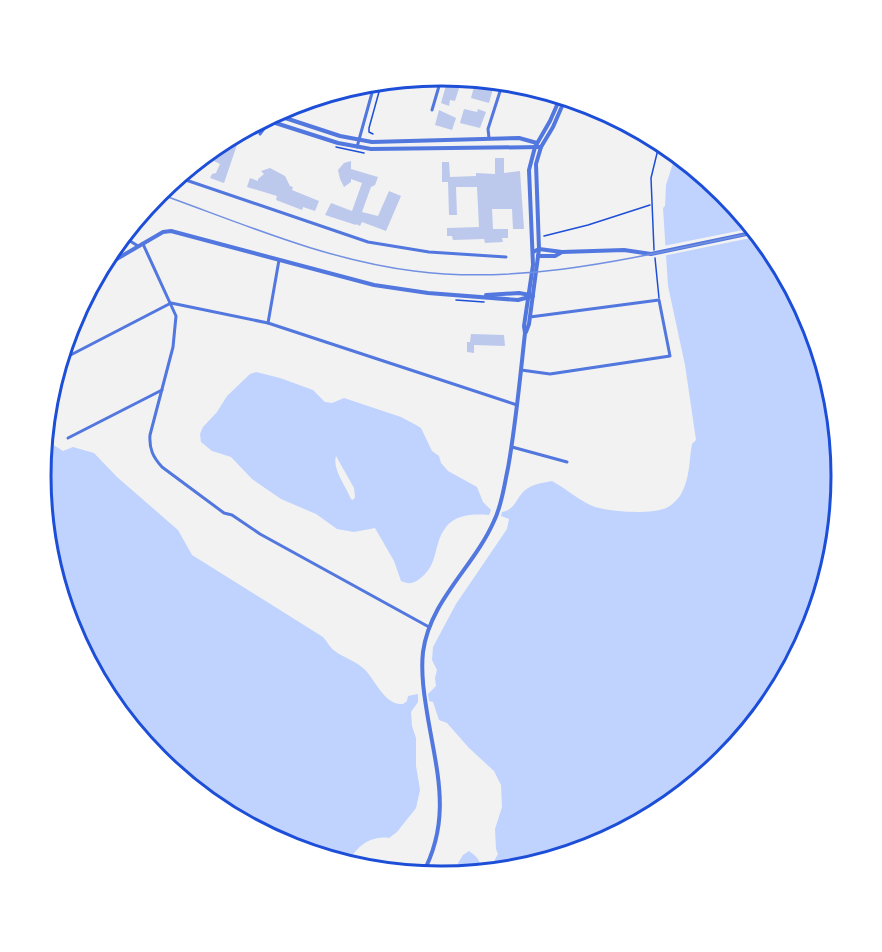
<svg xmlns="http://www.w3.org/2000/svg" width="882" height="952" viewBox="0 0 882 952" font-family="'Sofia Sans Condensed',sans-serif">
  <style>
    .water { fill: #bfd3fe; fill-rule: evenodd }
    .pier { fill: #f2f2f2 }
    .building { fill: #bdc9ec }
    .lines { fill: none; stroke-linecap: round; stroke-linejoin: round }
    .path { stroke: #1d4ed8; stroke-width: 1.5 }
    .minor { stroke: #5277de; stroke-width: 3 }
    .tertiary { stroke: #5277de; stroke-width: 4 }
    .rail { stroke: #7290e2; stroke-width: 1.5 }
    .rim { fill: none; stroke: #1d4ed8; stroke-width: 3 }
  </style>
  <rect width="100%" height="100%" fill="#f2f2f2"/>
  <!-- water -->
  <g class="water">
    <path d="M676 154 724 193 774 254 811 323 834 398 841 476 834 554 811 630 774 699 724 759 663 809 594 846 519 869 488 872 498 854 496 849 495 829 502 807 501 785 494 771 469 748 447 723 439 720 433 702 429 701 428 694 436 686 435 678 437 670 432 660 433 647 456 604 507 529 509 519 501 516 502 512C515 509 515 501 523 492 531 484 542 483 552 481 567 489 579 501 595 507 611 512 654 515 668 507 672 505 679 498 681 494 690 479 689 460 692 444L696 440 685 365 668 286 663 208 665 206 666 185Z"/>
    <path d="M256 372 280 378 313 390 325 402 332 403 344 398 401 417 416 425 421 428 432 451 439 456 441 463 448 471 477 487 483 502 491 510 489 515C474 514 456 514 446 527 432 545 440 565 418 580 412 584 408 584 401 581L394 561 375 528 354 532 337 529 316 514 281 499 252 479 231 457 212 451 201 442 200 434 203 427 217 412 227 396 250 374ZM336 456 354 488 355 497 353 500 351 499C346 486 332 469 336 456Z"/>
    <path d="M44 439 63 451 73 447 94 453 117 477 178 530 192 555 323 637C327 641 330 648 335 651 344 658 354 660 363 668 375 678 384 706 403 704L407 701 408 696 418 694V702L411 712 412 726 416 738V766L420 790 416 808 397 832 389 838C371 835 355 847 348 864L287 846 218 809 158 759 108 698 71 629 48 554 41 476Z"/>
    <path d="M469 851C476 856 482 861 480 870L483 872 450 876 463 855Z"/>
  </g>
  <!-- pier -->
  <path class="pier" d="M753 228 760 236 663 256V246Z"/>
  <!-- building -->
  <g class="building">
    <path d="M447 82 460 85 455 101 450 100 449 106 441 103Z"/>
    <path d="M475 83 486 86 487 84 492 85 491 88 493 89 489 103 471 98Z"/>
    <path d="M464 109 477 112 478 109 486 112 480 128 460 123Z"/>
    <path d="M439 110 456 118 452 130 435 125Z"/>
    <path d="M242 130 224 183 210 178 212 174 216 173 220 164 204 156 198 172 186 170 219 143Z"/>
    <path d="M495 158H504V173L520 171 524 229H513L512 209H492L493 229H508V238H502L503 242 485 243 484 239 453 240 452 236H447V228L479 227 477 187H456L457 215H449L448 182H442V162H449L450 177 476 176V173L495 174Z"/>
    <path d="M351 161V169L378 177 375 185 371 187 362 212 378 216 389 191 401 196 386 231 362 222 360 226 356 224V225L325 215 331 203 352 211 362 183 351 179V182L344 187 340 179 338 170 344 163Z"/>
    <path d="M270 168 285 176 290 186 293 187 292 190 319 201 315 211 303 207 302 210 276 200 277 196 247 187 250 178 258 181V179L264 174 261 171Z"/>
    <path d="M471 334 504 335 505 346 474 345V353L467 352V342H470Z"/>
  </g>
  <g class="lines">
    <!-- path -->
    <g class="path">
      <path d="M373 134 369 132V128L382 81"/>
      <path d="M336 147 364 153"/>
      <path d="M544 236 588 225 650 205"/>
      <path d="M654 250 651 178 660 141"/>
      <path d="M655 258 659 298"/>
      <path d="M456 300 484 302"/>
    </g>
    <!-- minor -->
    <g class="minor">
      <path d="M432 110 442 76"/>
      <path d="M260 134 276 112"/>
      <path d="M489 138 488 129 503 82"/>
      <path d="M357 147 375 82"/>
      <path d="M177 177 368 242 429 252 506 257"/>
      <path d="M122 236 138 246"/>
      <path d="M143 244 176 316 173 347 150 435C149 449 153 457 162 467L224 513 232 515 260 534 429 627"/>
      <path d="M268 323 279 260"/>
      <path d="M59 361 171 303 268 323 517 405"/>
      <path d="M521 370 550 374 670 356 659 300 530 317"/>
      <path d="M68 438 162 390"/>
      <path d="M512 447 567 462"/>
    </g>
    <!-- tertiary -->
    <g class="tertiary">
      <path d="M273 114 340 136 372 142 519 138 537 143"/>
      <path d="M263 119 338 143 371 149 541 147"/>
      <path d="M533 252 539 249 562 252 624 250 651 254 756 232"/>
      <path d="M538 256H555L562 252"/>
      <path d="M103 262 115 260 163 232 171 231 374 285 428 293 518 300 533 296"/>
      <path d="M486 295 519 293 530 295"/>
      <path d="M526 332 529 324 539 249 536 164 541 147 553 127 566 97"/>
      <path d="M422 875C454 816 435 767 426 706 423 688 421 670 423 652 430 600 474 567 494 521 502 505 504 486 508 468 516 423 520 378 525 333L524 326 533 265 529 170 535 147 550 121 561 96"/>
    </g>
    <!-- rail -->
    <path class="rail" d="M157 193C241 223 325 260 414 271 530 286 644 255 757 232"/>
  </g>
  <!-- crop -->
  <path d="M0 0H882V952H0ZM51 476a390 390 0 1 1 780 0a390 390 0 1 1-780 0Z" fill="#fff" fill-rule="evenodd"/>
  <path class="rim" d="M51 476a390 390 0 1 1 780 0a390 390 0 1 1-780 0Z"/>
</svg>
